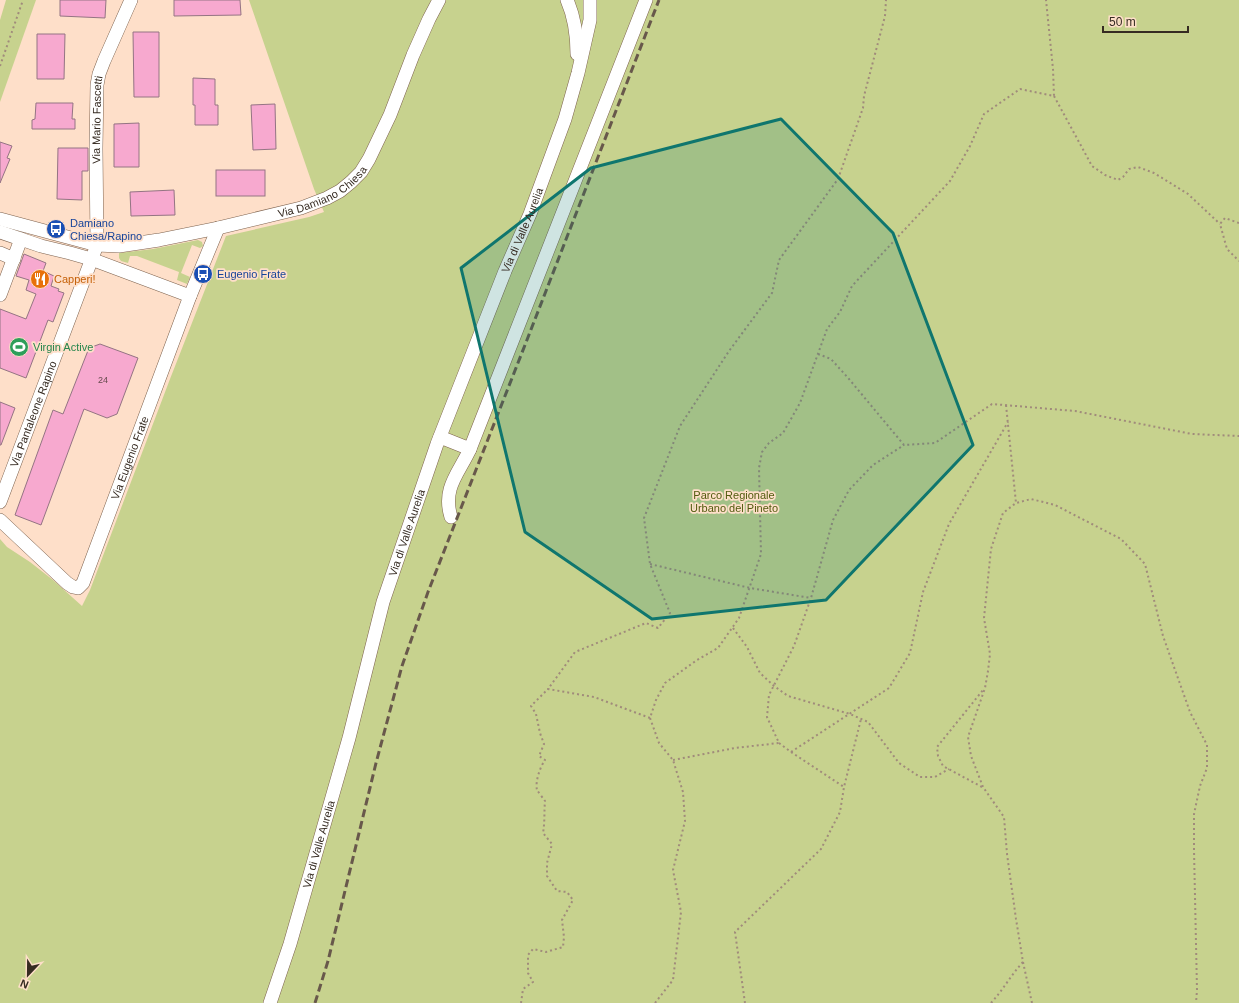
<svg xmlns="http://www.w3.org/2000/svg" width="1239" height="1003" viewBox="0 0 1239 1003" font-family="Arial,sans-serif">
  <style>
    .green { fill: #c7d28e }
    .building { fill: #f7a9cf; stroke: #947483 }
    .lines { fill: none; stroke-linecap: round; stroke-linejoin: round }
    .minor-casing { stroke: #7e634f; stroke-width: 14 }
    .path { stroke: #a08b7b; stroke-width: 2; stroke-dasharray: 2 3; stroke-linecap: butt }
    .minor { stroke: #fff; stroke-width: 13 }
    .rail { stroke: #68584b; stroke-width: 3; stroke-dasharray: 8 4; stroke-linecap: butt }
    .marked { fill: #0f766e; fill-opacity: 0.2; stroke: #0f766e; stroke-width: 3; stroke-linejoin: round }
    .labels { text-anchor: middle; stroke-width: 3.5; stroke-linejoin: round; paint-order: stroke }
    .number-label { font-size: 9px; fill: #664a4d }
    .street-label { font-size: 11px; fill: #362b22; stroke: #fedfc9 }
    .transit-label { font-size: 11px; fill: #164399; stroke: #fedfc9; text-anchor: start }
    .food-label { font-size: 11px; fill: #c56008; stroke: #fedfc9; text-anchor: start }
    .leisure-label { font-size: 11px; fill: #27864d; stroke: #fedfc9; text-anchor: start }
    .park-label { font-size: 11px; fill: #525b0f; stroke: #fedfc9 }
  </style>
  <rect width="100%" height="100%" fill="#fedfc9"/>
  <!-- green -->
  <g class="green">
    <path d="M6 0H36L0 102V20Z"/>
    <path d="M249 0H1239V1003H0V539L7 547 30 562 53 580 82 606 90 590 170 379 226 236 309 217 324 212 314 189Z"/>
    <path d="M198 240 202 242 203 246 200 248 192 245 181 273 190 277 187 284 177 280 179 272 137 256H130L128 263 121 261 119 258V253L153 249Z"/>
  </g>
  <!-- building -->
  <g class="building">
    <path d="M60 0H106L105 18 60 16Z"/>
    <path d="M174 0H240L241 15 174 16Z"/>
    <path d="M133 32H159V97H134Z"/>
    <path d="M37 34H65L64 79H37Z"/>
    <path d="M193 78 215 79V105H218V125H195V105H193Z"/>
    <path d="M36 103H73L72 119H75V129H32V120L35 119Z"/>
    <path d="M275 104 276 149 253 150 251 105Z"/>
    <path d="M139 123V167H114V124Z"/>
    <path d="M0 142 12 146 7 158 10 159 0 183Z"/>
    <path d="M58 148H88V171H82V200L57 199Z"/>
    <rect x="216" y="170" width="49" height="26"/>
    <path d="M174 190 175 215 131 216 130 192Z"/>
    <path d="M24 254 46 263 43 271 54 276 51 286 59 289 58 291 64 293 53 322 48 320 26 378 0 368V309L26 319 36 294 26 290 29 280 16 276Z"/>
    <path d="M100 344 138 358 117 414 107 418 84 409 41 525 15 515 53 410 63 414 89 348Z"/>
    <path d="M0 402 15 408 1 445H0Z"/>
  </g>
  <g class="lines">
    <defs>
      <g id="minor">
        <path d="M567 0C574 16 577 36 577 54"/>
        <path id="s1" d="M0 219 97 245 119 246 159 240 218 228 301 208 327 198 340 191 351 182 361 172 369 159 390 115 413 55 429 19 439 0"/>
        <path d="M0 232 41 246 70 253 91 259 190 296"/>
        <path d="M0 253 14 259"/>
        <path d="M0 295 21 239"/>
        <path d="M440 437 470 449 646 0"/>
        <path id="s2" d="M0 502 97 245 96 148 97 85 99 74 104 61 131 0"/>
        <path d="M451 517C442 488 459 473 470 449"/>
        <path id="s3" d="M0 520 67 583 73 587 78 588 83 583 190 296 218 228"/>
        <path id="s4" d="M270 1003 290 944 349 738 383 602 437 444 505 271 530 214 565 119 578 73 590 20V0"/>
      </g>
    </defs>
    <!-- minor casing -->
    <use href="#minor" class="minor-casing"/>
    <!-- path -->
    <g class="path">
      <path d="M0 66 23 0"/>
      <path d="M1054 96 1092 166 1105 175 1118 180 1123 177 1129 169 1138 167 1154 173 1188 194 1220 224"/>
      <path d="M1239 223 1225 218 1220 224 1227 249 1239 261"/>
      <path d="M818 354 831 359 849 379 904 445 935 443 992 404 1075 411 1192 434 1239 436"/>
      <path d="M1006 405 1016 503"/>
      <path d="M650 564 750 588 811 598"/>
      <path d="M733 628 747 647 760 673 774 686 788 696 850 714 868 722 899 763 920 777H935L949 769"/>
      <path d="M650 718 594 697 548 689 575 652 646 623 658 628 670 613 650 564 644 518 680 426 729 351 772 293 779 260 838 179 863 108 864 96 885 16 886 0"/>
      <path d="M779 743 791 752 889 688 910 653 923 592 949 524 1008 422"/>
      <path d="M791 752 844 787"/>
      <path d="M673 760 735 748 779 743 767 717 769 695 794 646 811 598 833 520 849 490 873 465 904 445"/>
      <path d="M982 787 943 766 938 756 937 747 983 690"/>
      <path d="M521 1003 523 989 533 982 528 973V955L533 949 546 952 563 947 564 937 562 920 573 900 567 892 557 891 547 876V863L552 844 543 833C545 822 544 812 545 801 543 798 539 793 537 790 535 782 540 767 545 760L539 756 544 744 540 733 536 714 531 706 548 689"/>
      <path d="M655 1003 673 980 681 912 673 870 685 821 683 792 673 760 659 743 650 718 656 700 665 683 697 660 718 648 739 618 761 554 759 468 762 452 769 443 783 433 800 403 827 329 840 312 852 286 950 181 970 146 984 114 1020 89 1054 96 1053 69 1046 0"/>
      <path d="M745 1003 735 932 821 849 840 812 844 787 861 719"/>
      <path d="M991 1003C1003 990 1011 975 1023 962"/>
      <path d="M1032 1003 1023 962 1016 919 1007 854 1004 817 983 787 971 756 968 737 985 688 988 671 990 654 984 618 991 549 1003 513 1016 503 1031 499 1055 505 1121 539 1145 564 1163 636 1174 667 1190 712 1207 745V768L1200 786 1194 814V850L1197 990 1196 1003"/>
    </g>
    <!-- minor -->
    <use href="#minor" class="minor"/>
    <!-- rail -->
    <path class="rail" d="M315 1003 328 961 376 763 402 666 428 592 525 345 659 0"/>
  </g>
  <!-- marked area -->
  <path class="marked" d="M781 119 893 233 973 445 826 600 652 619 525 532 461 268 591 168Z"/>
  <!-- icons -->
  <defs>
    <symbol id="bus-disc" viewBox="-11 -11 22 22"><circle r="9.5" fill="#1a4fb4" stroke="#fedfc9"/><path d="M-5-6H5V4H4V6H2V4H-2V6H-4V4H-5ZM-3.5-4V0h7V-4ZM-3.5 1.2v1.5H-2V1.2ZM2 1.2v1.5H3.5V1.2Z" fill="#fff"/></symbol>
    <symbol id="restaurant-disc" viewBox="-11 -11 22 22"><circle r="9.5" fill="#e8710a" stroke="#fedfc9"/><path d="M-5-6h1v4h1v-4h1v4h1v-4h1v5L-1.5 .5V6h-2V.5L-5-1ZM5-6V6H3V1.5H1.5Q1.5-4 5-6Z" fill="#fff"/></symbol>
    <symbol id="stadium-disc" viewBox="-11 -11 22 22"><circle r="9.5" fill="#2e9e5b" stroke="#fedfc9"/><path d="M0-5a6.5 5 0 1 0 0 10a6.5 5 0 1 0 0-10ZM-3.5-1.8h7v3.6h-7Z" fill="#fff"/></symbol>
  </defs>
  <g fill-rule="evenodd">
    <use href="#bus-disc" x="45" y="218" width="22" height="22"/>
    <use href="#bus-disc" x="192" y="263" width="22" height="22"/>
    <use href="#restaurant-disc" x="29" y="268" width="22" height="22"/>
    <use href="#stadium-disc" x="8" y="336" width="22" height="22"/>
  </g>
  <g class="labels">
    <!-- number labels -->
    <g class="number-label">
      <text x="103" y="383">24</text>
    </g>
    <!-- street labels -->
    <g class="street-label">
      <text dy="4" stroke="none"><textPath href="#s2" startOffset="400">Via Mario Fascetti</textPath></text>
      <text dy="4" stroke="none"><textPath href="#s1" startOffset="335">Via Damiano Chiesa</textPath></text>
      <text dy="4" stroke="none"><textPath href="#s4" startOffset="814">Via di Valle Aurelia</textPath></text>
      <text dy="4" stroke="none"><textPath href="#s2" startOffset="94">Via Pantaleone Rapino</textPath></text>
      <text dy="4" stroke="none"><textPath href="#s3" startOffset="245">Via Eugenio Frate</textPath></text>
      <text dy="4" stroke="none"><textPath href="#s4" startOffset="490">Via di Valle Aurelia</textPath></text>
      <text dy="4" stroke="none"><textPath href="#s4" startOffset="166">Via di Valle Aurelia</textPath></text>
    </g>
    <!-- transit labels -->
    <g class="transit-label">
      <text x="70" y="227">Damiano<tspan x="70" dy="13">Chiesa/Rapino</tspan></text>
      <text x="217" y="278">Eugenio Frate</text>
    </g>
    <!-- food labels -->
    <g class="food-label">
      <text x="54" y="283">Capperi!</text>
    </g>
    <!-- leisure labels -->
    <g class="leisure-label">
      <text x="33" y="351">Virgin Active</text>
    </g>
    <!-- park labels -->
    <g class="park-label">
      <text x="734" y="499">Parco Regionale<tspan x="734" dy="13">Urbano del Pineto</tspan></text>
    </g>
  </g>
  <!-- north arrow -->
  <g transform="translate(28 975) rotate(202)" stroke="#fedfc9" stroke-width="3" paint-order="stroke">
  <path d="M0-3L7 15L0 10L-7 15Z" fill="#362b22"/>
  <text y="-6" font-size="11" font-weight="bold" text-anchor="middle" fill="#362b22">N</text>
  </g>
  <!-- scale -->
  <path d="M1103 26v6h85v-6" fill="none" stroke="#362b22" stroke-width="2"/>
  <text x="1109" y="26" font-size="12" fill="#362b22" stroke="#fedfc9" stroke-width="3" paint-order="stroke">50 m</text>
</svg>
